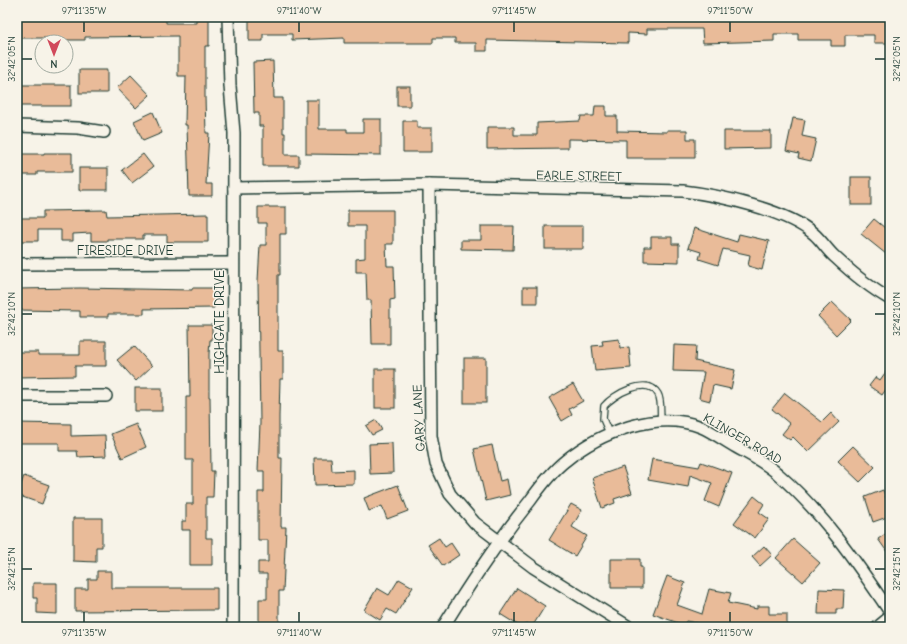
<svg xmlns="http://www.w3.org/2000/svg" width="907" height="644" viewBox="0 0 907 644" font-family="'Comic Neue',sans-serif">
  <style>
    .building { fill: #e9bb99; stroke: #1f3d34 }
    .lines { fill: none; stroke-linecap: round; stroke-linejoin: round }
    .lane-casing { stroke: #1f3d34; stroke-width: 8 }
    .street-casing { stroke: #1f3d34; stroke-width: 14 }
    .lane { stroke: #f7f3e8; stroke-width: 5.5 }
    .street { stroke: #f7f3e8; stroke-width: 11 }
    .ticks { fill: none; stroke: #1f3d34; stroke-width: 1.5 }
    .labels { text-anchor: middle; stroke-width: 3; stroke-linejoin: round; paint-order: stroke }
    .street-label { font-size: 13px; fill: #1f3d34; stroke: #f7f3e8 }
    .neatline { fill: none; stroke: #1f3d34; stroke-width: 1.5 }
    .ticks-label { font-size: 10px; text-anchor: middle; fill: #1f3d34 }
  </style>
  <rect width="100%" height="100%" fill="#f7f3e8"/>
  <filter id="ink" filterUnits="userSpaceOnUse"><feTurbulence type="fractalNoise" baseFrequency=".025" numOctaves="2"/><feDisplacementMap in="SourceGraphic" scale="8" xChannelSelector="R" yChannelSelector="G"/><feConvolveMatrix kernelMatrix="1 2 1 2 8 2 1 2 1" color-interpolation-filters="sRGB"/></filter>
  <g filter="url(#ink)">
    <!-- building -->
    <g class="building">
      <path d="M17 17H166V23H196V17H209V46H205V97L206 133H209L206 184H212V196H189L187 125H185L186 76H178V36L85 37V40H56V38H17Z"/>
      <path d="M249 17H691V19L890 17V43H874V35H845V46H831V40H798V34H774V41L703 43 702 29H647V34L628 33V43L487 40V51H476V43H455V38H433V43H344V38L292 40V34H263V41H249Z"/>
      <path d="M273 61 274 98H283V133H285V155H299V166H263V126H259V113H254L253 62Z"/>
      <rect x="79" y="70" width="28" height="23"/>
      <path d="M131 75 150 95 136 108 117 88Z"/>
      <rect x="17" y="85" width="54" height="21"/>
      <rect x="397" y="86" width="13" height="20"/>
      <path d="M306 100H319V129H347V132H363V119H381V155L306 154Z"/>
      <path d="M595 106H606V116H617V131L667 132V130H687V139H695V158H626V140L568 139V148L487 149V127H514V135H537V123L580 121 581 116H594Z"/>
      <path d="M153 112 162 133 143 141 134 121Z"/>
      <path d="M793 118 805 120 802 136 816 139 811 161 798 158 799 154 786 151Z"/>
      <path d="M403 121H417V128H432V152H403Z"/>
      <path d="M724 131H771V148L724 149Z"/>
      <path d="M44 153H72V172H37V175H17V154H44Z"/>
      <path d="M143 154 153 167 132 183 122 170Z"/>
      <rect x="79" y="168" width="29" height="22"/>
      <rect x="851" y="177" width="20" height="28"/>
      <path d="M258 207H286V234H280V275H278V351H283V379H280L279 416V458H282L281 527H286L283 591H279V627H259V599H267V574H258V562H268V540H258V492H264V471H258L260 423 258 281 260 245H266V223H258Z"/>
      <path d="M106 210 107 216 208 214V242H167V235H143V239H107V241H91V233L73 234V241H61V230H38V241H17V218H43V211Z"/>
      <path d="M348 210H393V244H386L387 266H394L395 299 390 300V344H372L371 300H367L366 272H356V259L365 258V226H348Z"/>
      <path d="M874 219 890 232V249L886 254 861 234Z"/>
      <path d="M481 226H514L513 250 461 249V240H481Z"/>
      <rect x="545" y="226" width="38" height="23"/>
      <path d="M694 228 737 242 739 234 769 241 762 270 748 266 750 255 723 249 718 265 699 259 701 252 688 248Z"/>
      <path d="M651 237H672V244H679V262L644 261V247H651Z"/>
      <rect x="523" y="287" width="14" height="16"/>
      <path d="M80 288 192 290V288H214V308L144 309V314H108V317H80V311L17 310V289Z"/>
      <path d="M832 302 851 320 836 335 818 316Z"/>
      <path d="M189 325H212V340H210L209 354V397H210L211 471H214L213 497H206V538H212V565H190V530H182V521H186V504H193V460H186V397H190Z"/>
      <path d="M619 339 620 348 629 347 631 368 595 371 592 346 603 345 602 341Z"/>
      <path d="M80 341H106V366H75V376L17 377V352H38V355H80Z"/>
      <path d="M674 345 696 346 695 361 735 370 731 389 713 385 710 401 699 398 704 372 673 371Z"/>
      <path d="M134 346 152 366 136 381 117 360Z"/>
      <rect x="464" y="358" width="22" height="45"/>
      <path d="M890 366V384L882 395 869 386 876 377 880 380Z"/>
      <rect x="375" y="369" width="20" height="39"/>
      <path d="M573 384 583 401 569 409 572 415 562 421 549 398Z"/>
      <rect x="135" y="388" width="27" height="23"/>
      <path d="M785 393 822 422 831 413 839 422 808 452 793 437 790 440 782 434 790 424 772 409Z"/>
      <path d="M376 420 382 430 372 435 366 426Z"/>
      <path d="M17 423 71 424V436L105 435 106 456 78 457 77 451H59V443H17Z"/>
      <path d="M136 424 146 447 122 458 111 434Z"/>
      <path d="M392 443 393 473 370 474 369 444Z"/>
      <path d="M492 445 500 481 507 479 510 495 486 501 474 449Z"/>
      <path d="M853 446 875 467 860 482 838 461Z"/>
      <path d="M314 458H331L332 471 354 470V484L315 485Z"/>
      <path d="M652 459 699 467 701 462 732 473 719 507 705 501 712 483 690 475 688 487 648 480Z"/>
      <path d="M623 467 632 493 614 499 615 503 602 508 592 478Z"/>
      <path d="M24 476 49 485 42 504 17 495Z"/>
      <path d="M398 485 408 511 387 519 382 506 369 511 364 498Z"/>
      <path d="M883 490 890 509V516L873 522 865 497Z"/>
      <path d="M754 496 764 504 759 512 769 519 755 538 734 523Z"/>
      <path d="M571 504 582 510 572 527 587 536 575 556 549 540Z"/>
      <path d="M73 518H102V547H96V562L73 561Z"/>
      <path d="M890 531V556L878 539Z"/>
      <path d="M439 538 445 547 451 543 459 555 443 566 428 545Z"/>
      <path d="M793 539 820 563 803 582 776 558Z"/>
      <path d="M764 546 772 555 760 566 752 557Z"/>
      <path d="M611 559H640V567H642V588H611Z"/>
      <path d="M97 571H111V588H217V610L75 611V589H88V579H97Z"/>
      <path d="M667 576 685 583 677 605 702 614 709 589 731 593 728 603 757 609V606H769V614H787V627H717L686 621 684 625 653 614Z"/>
      <path d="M399 579 413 587 396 614 387 609 380 620 364 610 377 588 389 595Z"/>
      <path d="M33 583H57V614L37 613V598H33Z"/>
      <path d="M517 588 545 606 532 627 526 623 523 627H521L500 614Z"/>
      <path d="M819 589 844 590 843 609H836V614H818Z"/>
    </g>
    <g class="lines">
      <defs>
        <path id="lane" d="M609 433 603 419 604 406C613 395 647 375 658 394 662 401 660 413 661 421"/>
        <g id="street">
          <path d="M228 17 230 86 234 133 233 627"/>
          <path d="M17 126 78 128 104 132"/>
          <path d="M429 185 431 436 436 464 450 494 475 523 533 567 629 627"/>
          <path d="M234 188 429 185 683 191C718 195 787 210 814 234 822 241 827 250 835 257 851 272 870 288 890 299"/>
          <path d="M17 264 233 263"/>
          <path d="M17 396H106"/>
          <path d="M443 627C470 583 498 541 530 501 540 487 551 472 565 461 599 433 657 409 701 427 713 432 725 441 736 447 750 455 766 463 778 474 823 513 857 563 890 612"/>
          <path d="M878 627 890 617"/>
        </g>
      </defs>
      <!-- lane casing -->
      <use href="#lane" class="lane-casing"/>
      <!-- street casing -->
      <use href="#street" class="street-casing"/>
      <!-- lane -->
      <use href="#lane" class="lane"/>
      <!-- street -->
      <use href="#street" class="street"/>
    </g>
  </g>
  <!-- ticks -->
  <path class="ticks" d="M84 22V32M299 22V32M514 22V32M730 22V32M22 59H32M875 59H885M22 314H32M875 314H885M22 569H32M875 569H885M84 612V622M299 612V622M514 612V622M730 612V622"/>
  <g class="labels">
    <!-- street labels -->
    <g class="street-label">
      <text transform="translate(579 175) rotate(1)" y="5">EARLE STREET</text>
      <text x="125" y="255">FIRESIDE DRIVE</text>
      <text transform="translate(219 322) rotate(-90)" y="5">HIGHGATE DRIVE</text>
      <text transform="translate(418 418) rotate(-93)" y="5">GARY LANE</text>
      <text transform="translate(743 438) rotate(30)" y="5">KLINGER ROAD</text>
    </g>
  </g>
  <!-- margin -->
  <rect width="907" height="644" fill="none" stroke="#f7f3e8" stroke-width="44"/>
  <!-- north arrow -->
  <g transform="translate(54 54) rotate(180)"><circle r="19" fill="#f7f3e8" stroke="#a1aaa0"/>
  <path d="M0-3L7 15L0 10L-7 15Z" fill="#d1495b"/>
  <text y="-6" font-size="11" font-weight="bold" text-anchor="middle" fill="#1f3d34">N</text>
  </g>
  <rect x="22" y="22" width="863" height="600" class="neatline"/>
  <g class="ticks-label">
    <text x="84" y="14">97°11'35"W</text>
    <text x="299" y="14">97°11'40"W</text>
    <text x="514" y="14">97°11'45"W</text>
    <text x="730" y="14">97°11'50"W</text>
    <text transform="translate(896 59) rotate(-90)" y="4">32°42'05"N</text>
    <text transform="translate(11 59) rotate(-90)" y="4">32°42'05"N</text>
    <text transform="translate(896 314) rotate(-90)" y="4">32°42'10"N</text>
    <text transform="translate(11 314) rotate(-90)" y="4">32°42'10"N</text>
    <text transform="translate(896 569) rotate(-90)" y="4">32°42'15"N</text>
    <text transform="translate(11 569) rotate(-90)" y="4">32°42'15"N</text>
    <text x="84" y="636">97°11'35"W</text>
    <text x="299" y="636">97°11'40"W</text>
    <text x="514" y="636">97°11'45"W</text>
    <text x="730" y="636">97°11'50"W</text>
  </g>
</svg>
